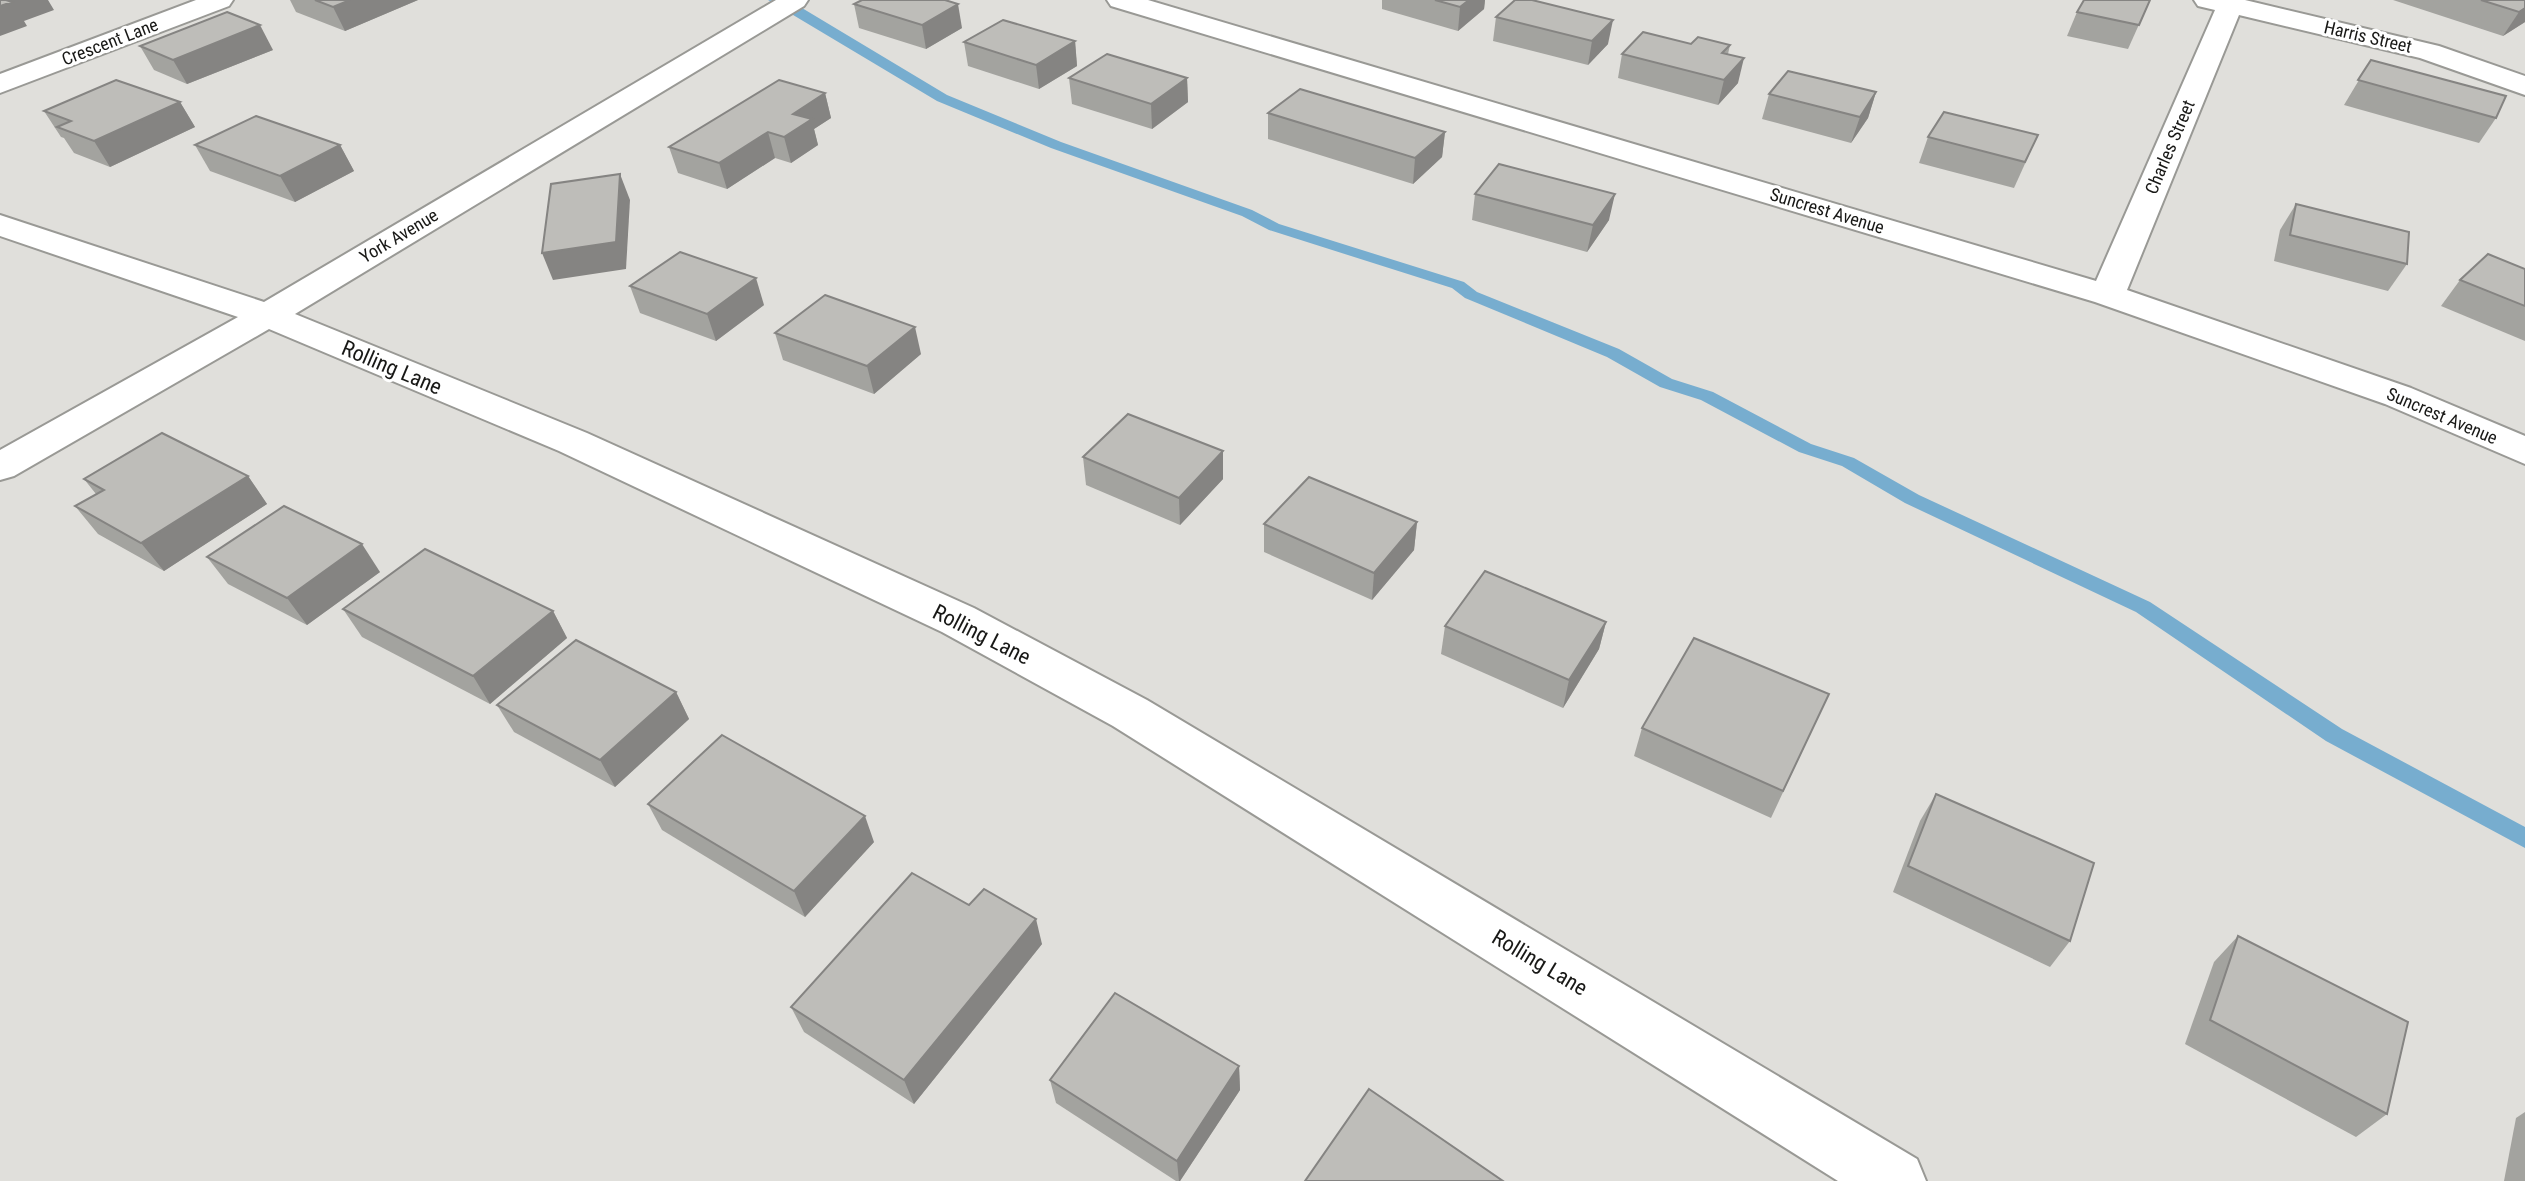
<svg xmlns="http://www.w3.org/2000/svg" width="2525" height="1181" viewBox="0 0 2525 1181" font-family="'Roboto Condensed',sans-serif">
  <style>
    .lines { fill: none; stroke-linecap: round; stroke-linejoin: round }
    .stream { fill: #77adcf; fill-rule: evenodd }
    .minor-casing { stroke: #999995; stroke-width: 4 }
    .minor { fill: #fff; fill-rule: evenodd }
    .wall { fill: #a3a39f }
    .shaded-wall { fill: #858482 }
    .building { fill: #bebdb9; stroke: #858482; stroke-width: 2 }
    .labels { text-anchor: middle; stroke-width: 6; stroke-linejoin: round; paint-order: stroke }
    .far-street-label { font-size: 18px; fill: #181816; stroke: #fff }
    .street-label { font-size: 22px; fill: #181816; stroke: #fff }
  </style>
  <rect width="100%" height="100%" fill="#e0dfdb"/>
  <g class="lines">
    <!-- stream -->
    <path class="stream" d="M768 0 792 2 947 95 1061 142 1252 210 1279 224 1464 282 1477 292 1619 349 1672 379 1713 392 1811 444 1854 458 1919 495 2150 602 2342 729 2525 827V848L2326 741 2136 612 1905 503 1842 466 1799 452 1701 400 1660 387 1607 357 1465 298 1452 288 1269 230 1242 216 1051 148 937 101Z"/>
    <defs>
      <g id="minor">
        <path d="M196 0H233L229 6 0 93V74Z"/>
        <path d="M776 0H808L804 6 295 314 587 433 974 608 1147 700 1917 1159 1926 1181H1838L1113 726 942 632 559 451 269 329 14 476 0 480V450L238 317 0 236V215L264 302Z"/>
        <path d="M1107 0H1148L2096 281 2215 10 2198 6 2194 0H2245L2439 46 2525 76V95L2420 58 2239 15 2127 290 2411 388 2525 436V464L2385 404 2095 302 1111 6Z"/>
      </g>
    </defs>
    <!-- minor casing -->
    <use href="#minor" class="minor-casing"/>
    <!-- minor -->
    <use href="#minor" class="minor"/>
  </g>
  <!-- wall -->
  <g class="wall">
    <path d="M290 0H418L345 31 296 12Z"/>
    <path d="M1382 0H1485L1484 9 1458 31 1382 9Z"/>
    <path d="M2150 0 2128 49 2067 36 2077 12Z"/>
    <path d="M2393 0H2525V22L2503 36Z"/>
    <path d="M854 4 962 28 926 49 859 28Z"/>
    <path d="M1496 17 1608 44 1588 65 1493 41Z"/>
    <path d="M1075 41 1077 66 1039 89 968 66 964 42Z"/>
    <path d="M1691 44 1730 45 1728 54 1738 83 1718 105 1618 78 1622 54Z"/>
    <path d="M140 46 273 50 187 84 154 70Z"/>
    <path d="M2371 60 2496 118 2479 143 2344 105Z"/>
    <path d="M1069 78H1187L1188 102 1152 129 1072 104Z"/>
    <path d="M1876 92 1868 118 1851 143 1762 119 1769 94Z"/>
    <path d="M825 93 831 118 814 129 818 145 791 163 775 158 727 189 678 173 669 147Z"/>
    <path d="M180 102 195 127 110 167 74 153 64 138 61 137 44 111Z"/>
    <path d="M1268 113 1445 132 1442 157 1413 184 1268 139Z"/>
    <path d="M2038 135 2014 188 1919 163 1928 137Z"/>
    <path d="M195 145H340L354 171 295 202 210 171Z"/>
    <path d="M1475 194 1609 220 1587 252 1472 220Z"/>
    <path d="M2296 204 2407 264 2388 291 2274 261 2280 230Z"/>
    <path d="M2525 269V341L2441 306 2460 280Z"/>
    <path d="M630 286 764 305 716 341 640 313Z"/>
    <path d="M775 333 921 354 874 394 783 360Z"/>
    <path d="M1223 451V479L1180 525 1086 485 1083 457Z"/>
    <path d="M248 476 267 504 164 571 98 534 75 506 96 494 84 479Z"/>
    <path d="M1417 522 1414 550 1372 600 1264 552V524Z"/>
    <path d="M207 557 380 572 307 625 228 584Z"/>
    <path d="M343 609 553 611 567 638 490 704 362 637Z"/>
    <path d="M1606 622 1599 649 1563 708 1441 654 1445 626Z"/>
    <path d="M676 692 689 719 615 787 514 732 497 705Z"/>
    <path d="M1829 694 1771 818 1634 756 1642 728Z"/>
    <path d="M1936 794 2070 941 2050 967 1893 892 1920 821Z"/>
    <path d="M648 804 874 842 805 917 662 830Z"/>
    <path d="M969 905 1042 944 914 1104 804 1032 791 1007Z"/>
    <path d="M2238 936 2387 1114 2356 1137 2185 1044 2214 962Z"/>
    <path d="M1239 1066 1240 1090 1180 1181H1176L1056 1103 1050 1080Z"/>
    <path d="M2525 1112V1181H2504L2516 1118Z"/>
  </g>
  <!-- shaded-wall -->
  <g class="shaded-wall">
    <path d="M4 0H48L54 10 24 21 27 26 0 36V6Z"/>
    <path d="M350 0H418L345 31 333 7Z"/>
    <path d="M1469 0H1485L1484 9 1458 31 1460 7Z"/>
    <path d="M958 4 962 28 926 49 922 25Z"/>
    <path d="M2525 8V22L2503 36 2519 12Z"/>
    <path d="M1613 20 1608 44 1588 65 1592 41Z"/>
    <path d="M260 25 273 50 187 84 173 60Z"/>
    <path d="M1075 41 1077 66 1039 89 1036 65Z"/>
    <path d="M1744 58 1738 83 1718 105 1724 80Z"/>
    <path d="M1187 78 1188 102 1152 129 1151 104Z"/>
    <path d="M1876 92 1868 118 1851 143 1860 117Z"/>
    <path d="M825 93 831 118 814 129 818 145 791 163 784 137 793 114Z"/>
    <path d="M180 102 195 127 110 167 94 141Z"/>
    <path d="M768 132 775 158 727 189 719 163Z"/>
    <path d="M1445 132 1442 157 1413 184 1415 158Z"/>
    <path d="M340 145 354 171 295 202 280 176Z"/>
    <path d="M620 174 630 200 626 269 553 280 542 253Z"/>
    <path d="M1615 194 1609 220 1587 252 1593 225Z"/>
    <path d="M756 278 764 305 716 341 707 314Z"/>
    <path d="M915 327 921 354 874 394 867 366Z"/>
    <path d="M1223 451V479L1180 525 1179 498Z"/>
    <path d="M248 476 267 504 164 571 141 543Z"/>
    <path d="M1417 522 1414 550 1372 600 1374 573Z"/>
    <path d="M362 544 380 572 307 625 287 598Z"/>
    <path d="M553 611 567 638 490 704 473 676Z"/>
    <path d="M1606 622 1599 649 1563 708 1569 680Z"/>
    <path d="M676 692 689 719 615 787 600 760Z"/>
    <path d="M865 816 874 842 805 917 794 891Z"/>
    <path d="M1036 919 1042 944 914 1104 904 1080Z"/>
    <path d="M1239 1066 1240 1090 1180 1181H1179L1177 1161Z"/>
  </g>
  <!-- building -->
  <g class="building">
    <path d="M0 0H6L12 2 0 6Z"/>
    <path d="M315 0H350L333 7Z"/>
    <path d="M862 0H945L958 4 922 25 854 4Z"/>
    <path d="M1435 0H1469L1460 7Z"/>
    <path d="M1515 0H1532L1613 20 1592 41 1496 17Z"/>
    <path d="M2084 0H2150L2139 25 2077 12Z"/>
    <path d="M2481 0H2525V8L2519 12Z"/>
    <path d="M227 12 260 25 173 60 140 46Z"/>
    <path d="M1003 20 1075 41 1036 65 964 42Z"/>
    <path d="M1643 32 1691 44 1698 37 1730 45 1722 53 1744 58 1724 80 1622 54Z"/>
    <path d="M1107 54 1187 78 1151 104 1069 78Z"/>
    <path d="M2371 60 2506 96 2496 118 2358 80Z"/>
    <path d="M1788 71 1876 92 1860 117 1769 94Z"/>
    <path d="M116 80 180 102 94 141 57 127 71 121 44 111Z"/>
    <path d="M779 80 825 93 793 114 812 119 784 137 768 132 719 163 669 147Z"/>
    <path d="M1300 89 1445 132 1415 158 1268 113Z"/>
    <path d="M1944 112 2038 135 2025 162 1928 137Z"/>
    <path d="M256 116 340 145 280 176 195 145Z"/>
    <path d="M1499 164 1615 194 1593 225 1475 194Z"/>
    <path d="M620 174 616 242 542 253 551 184Z"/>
    <path d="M2296 204 2409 232 2407 264 2290 235Z"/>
    <path d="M680 252 756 278 707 314 630 286Z"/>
    <path d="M2488 254 2525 269V306L2460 280Z"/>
    <path d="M825 295 915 327 867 366 775 333Z"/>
    <path d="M1128 414 1223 451 1179 498 1083 457Z"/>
    <path d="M162 433 248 476 141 543 75 506 104 490 84 479Z"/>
    <path d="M1309 477 1417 522 1374 573 1264 524Z"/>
    <path d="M284 506 362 544 287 598 207 557Z"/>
    <path d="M425 549 553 611 473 676 343 609Z"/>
    <path d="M1485 571 1606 622 1569 680 1445 626Z"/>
    <path d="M1694 638 1829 694 1783 791 1642 728Z"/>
    <path d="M576 640 676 692 600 760 497 705Z"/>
    <path d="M722 735 865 816 794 891 648 804Z"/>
    <path d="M1936 794 2094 863 2070 941 1908 866Z"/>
    <path d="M912 873 969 905 984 889 1036 919 904 1080 791 1007Z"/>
    <path d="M2238 936 2408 1022 2387 1114 2210 1020Z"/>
    <path d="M1115 993 1239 1066 1177 1161 1050 1080Z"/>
    <path d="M1369 1089 1503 1181H1305Z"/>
  </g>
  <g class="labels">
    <!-- far-street labels -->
    <g class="far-street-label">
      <text transform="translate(2368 37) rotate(13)" y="6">Harris Street</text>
      <text transform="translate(110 42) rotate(-21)" y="6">Crescent Lane</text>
      <text transform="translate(2170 147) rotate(-67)" y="6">Charles Street</text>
      <text transform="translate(1827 211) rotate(17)" y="6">Suncrest Avenue</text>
      <text transform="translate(399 236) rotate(-31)" y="6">York Avenue</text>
      <text transform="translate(2442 416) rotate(23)" y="6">Suncrest Avenue</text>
    </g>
    <!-- street labels -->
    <g class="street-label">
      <text transform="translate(392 367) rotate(23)" y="8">Rolling Lane</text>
      <text transform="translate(982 634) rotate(27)" y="8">Rolling Lane</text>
      <text transform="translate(1540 962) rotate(31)" y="8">Rolling Lane</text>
    </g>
  </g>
</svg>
